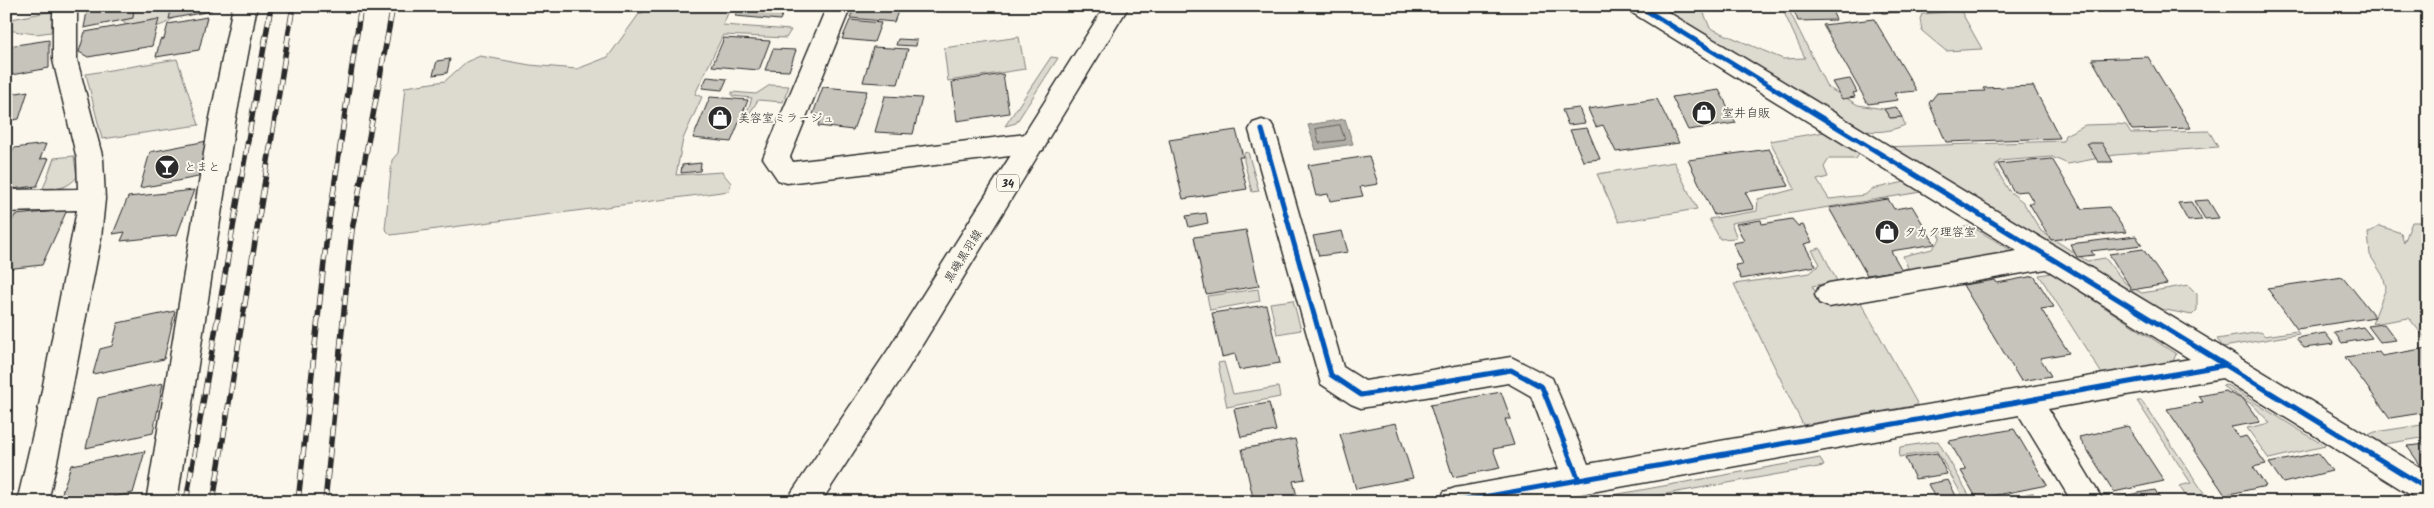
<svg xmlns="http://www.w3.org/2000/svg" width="2434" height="508" viewBox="0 0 2434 508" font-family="Kalam,'Klee One',sans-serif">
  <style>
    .green { fill: #dddad0; stroke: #84827e }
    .water { fill: #b1afa7; stroke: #7b7a75 }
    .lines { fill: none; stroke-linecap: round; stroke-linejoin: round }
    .shore { stroke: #61605d; stroke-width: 1 }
    .building { fill: #c7c4bc; stroke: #2b2b2b }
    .minor-casing { stroke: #2b2b2b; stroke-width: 3 }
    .major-casing { stroke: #2b2b2b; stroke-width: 3 }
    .minor { fill: #fbf7ec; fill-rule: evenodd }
    .major { fill: #fbf7ec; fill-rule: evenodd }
    .rail-casing { stroke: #2b2b2b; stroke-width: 5.5 }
    .rail { stroke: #fbf7ec; stroke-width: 4; stroke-dasharray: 11; stroke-linecap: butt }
    .cycleway-casing { stroke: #fbf7ec; stroke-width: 8 }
    .cycleway { stroke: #0057b8; stroke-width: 5 }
    .labels { text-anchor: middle; stroke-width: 4; stroke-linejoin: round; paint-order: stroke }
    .shield { fill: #fbf7ec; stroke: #696865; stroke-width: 1 }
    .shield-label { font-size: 11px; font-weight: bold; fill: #2b2b2b }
    .poi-label { font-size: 12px; fill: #2b2b2b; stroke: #fbf7ec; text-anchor: start }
    .street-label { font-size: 12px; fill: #2b2b2b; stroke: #fbf7ec }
  </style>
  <rect width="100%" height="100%" fill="#fbf7ec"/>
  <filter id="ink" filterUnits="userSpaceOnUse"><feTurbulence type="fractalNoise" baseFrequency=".02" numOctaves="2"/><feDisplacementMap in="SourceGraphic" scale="10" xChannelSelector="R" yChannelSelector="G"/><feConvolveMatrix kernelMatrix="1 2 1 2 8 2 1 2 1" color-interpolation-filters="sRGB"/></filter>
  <g filter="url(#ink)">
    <!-- green -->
    <g class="green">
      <path d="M127 6H182C173 27 152 28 132 30L124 23 123 11Z"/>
      <path d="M659 6H731L723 25 791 30 786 38 723 35 695 94 702 97 683 139 676 175 722 172 731 183 729 191 391 235 385 229 392 160 398 153 405 87 445 81 466 62 480 56 530 65 577 69 608 57 639 14Z"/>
      <path d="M1656 6H1701L1710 28 1783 59 1805 58 1781 6H1787L1827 87 1858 105 1884 109 1890 118 1902 117 1905 125C1889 132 1877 133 1859 130Z"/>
      <path d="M1946 6H1958L1982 49 1946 51 1922 31 1920 19 1922 14 1946 12Z"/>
      <path d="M53 11 51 32 36 34 6 30V20Z"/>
      <path d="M1019 37 1025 69 948 81 944 48Z"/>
      <path d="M1051 57 1058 58 1016 123 1005 126Z"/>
      <path d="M177 59 199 125 102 139 86 74Z"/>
      <path d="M770 85 789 86 783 102 758 100 750 113 746 115 752 98 732 96V92L756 94Z"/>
      <path d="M2117 124 2126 125 2131 133 2209 131 2218 147 2115 155 2068 164 2052 157 1999 161 1995 167 2009 191 2023 202 2041 231 2087 261 2105 258 2125 283 2142 293 2188 285 2197 294V310L2192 315 2150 307 1883 147 2063 141 2065 135 2085 125Z"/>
      <path d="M1824 132 1859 154 1856 159H1829L1824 167 1828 177 1817 180 1829 199 1865 195 1872 189 1905 182 1921 192 1731 223 1737 238 1720 239 1709 219 1757 211 1758 199 1795 189 1770 141Z"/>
      <path d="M1248 152 1259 191 1252 192 1244 161V153Z"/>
      <path d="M74 156 77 177C68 188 57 190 43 189L54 158Z"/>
      <path d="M1674 162 1697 209 1619 222 1597 174Z"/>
      <path d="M2412 222H2428V342L2409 318 2372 324 2386 288 2383 276 2370 255 2368 233 2380 226 2401 233 2404 243Z"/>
      <path d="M1971 226 2017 254 1864 282 1860 277 1908 268 1903 256 1932 249 1940 239 1939 232Z"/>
      <path d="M1820 248 1837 281 1812 286 1823 305 1859 299 1918 405 1803 425 1734 284 1810 273 1820 264 1812 250Z"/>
      <path d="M2052 273 2176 354 2173 362 2102 374 2039 275Z"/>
      <path d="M1258 289 1260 301 1210 310 1207 296Z"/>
      <path d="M1293 300 1301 330 1277 334 1270 303Z"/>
      <path d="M2297 331 2299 334 2223 347 2217 339 2261 332 2265 336Z"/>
      <path d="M1224 362 1233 394 1278 387 1280 397 1227 407 1218 363Z"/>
      <path d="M2227 385 2325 446 2269 459 2247 428 2270 423 2253 405 2222 386Z"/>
      <path d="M2137 401H2142L2210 502H2190L2179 486 2191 483Z"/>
      <path d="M2428 424V437L2384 444 2368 435 2375 432Z"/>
      <path d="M1938 441 1973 502H1966L1937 451 1899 457 1900 447Z"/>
      <path d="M1820 458 1824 466 1621 502H1574Z"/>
    </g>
    <!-- water -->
    <path class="water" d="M1345 119 1353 144 1316 150 1308 125Z"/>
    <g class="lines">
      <!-- shore -->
      <path class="shore" d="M1340 125 1345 140 1319 143 1316 129Z"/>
    </g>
    <!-- building -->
    <g class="building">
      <path d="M88 6H134L133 18 84 28Z"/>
      <path d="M172 6H213L211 11 169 19Z"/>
      <path d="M739 6H786L780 20 735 16Z"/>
      <path d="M855 6H900L894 22 850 18Z"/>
      <path d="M1792 6H1830L1836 20 1798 21Z"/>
      <path d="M1836 6H1944L1946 10 1882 13 1880 9 1838 11Z"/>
      <path d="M207 17 199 50 156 57 160 40 164 39 168 24Z"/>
      <path d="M159 19 152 46 88 57 79 52 85 32Z"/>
      <path d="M1874 19 1917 91 1894 93 1898 100 1868 104 1823 25Z"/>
      <path d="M850 20 881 23 874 42 842 39Z"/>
      <path d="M724 38 770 41 759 70 712 66Z"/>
      <path d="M898 39 917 40 916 46 896 45Z"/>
      <path d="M49 40V68L6 76V54L9 46Z"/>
      <path d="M873 47 908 49 898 84 863 82Z"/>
      <path d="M773 49 796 50 789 71 765 70Z"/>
      <path d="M2148 57 2191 128 2132 130 2092 59Z"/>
      <path d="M450 59 447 73 433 75 437 61Z"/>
      <path d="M1003 74 1009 113 957 121 952 82Z"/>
      <path d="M707 77 727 79 722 90 702 88Z"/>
      <path d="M1850 79 1857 92 1853 93 1855 97 1842 99 1832 82Z"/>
      <path d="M2033 86 2060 138 1946 142 1929 103 1937 93 1985 91 1983 88Z"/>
      <path d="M823 87 867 91 853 130 818 126 821 115 813 114Z"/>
      <path d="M1719 90 1736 123 1688 130 1672 97Z"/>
      <path d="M28 91 19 119 6 121V95Z"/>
      <path d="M885 96 922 98 913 134 875 132Z"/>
      <path d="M710 97 748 100 731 142 693 138Z"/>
      <path d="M1657 99 1679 143 1616 152 1603 125 1596 127 1588 109Z"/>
      <path d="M1896 107 1902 117 1890 118 1884 109Z"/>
      <path d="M1579 108 1585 123 1568 125 1562 110Z"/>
      <path d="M1587 128 1600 159 1583 161 1570 130Z"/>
      <path d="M1236 130 1243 157H1239L1247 189 1183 199 1169 140Z"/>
      <path d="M207 141 198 177 140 188 150 152Z"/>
      <path d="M2087 143H2102L2113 162H2098Z"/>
      <path d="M46 144 40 159 49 158 37 186 12 189 13 184 6 185V158H10L14 148Z"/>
      <path d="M1769 149 1789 186 1745 192 1754 209 1714 215 1688 160Z"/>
      <path d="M1369 156 1378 184 1360 187 1363 196 1330 201 1328 194 1316 196 1308 165Z"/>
      <path d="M2052 159 2082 209 2109 207 2126 232 2051 240 2029 203H2034L2027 191 2014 192 1998 164Z"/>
      <path d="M701 163 700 171 681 173 682 165Z"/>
      <path d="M194 190 177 235 121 241 125 232 113 234 128 197Z"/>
      <path d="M1888 199 1894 209 1912 206 1935 244 1891 251 1902 270 1867 275 1829 208Z"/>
      <path d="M2208 200 2219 218 2205 219 2194 201Z"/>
      <path d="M2191 202 2202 220 2188 221 2178 203Z"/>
      <path d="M67 210 42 265 6 269V232L15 215Z"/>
      <path d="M1206 213 1208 223 1189 227 1186 216Z"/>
      <path d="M1792 219 1798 226 1803 225 1812 242 1804 244 1816 266 1741 279 1735 265 1743 264 1733 243 1744 241 1736 224 1761 220 1762 224Z"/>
      <path d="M1246 230 1259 286 1206 294 1194 237Z"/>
      <path d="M1342 231 1348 252 1319 256 1313 236Z"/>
      <path d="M2136 236 2142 245 2091 251 2094 255 2077 257 2070 244Z"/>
      <path d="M2143 249 2167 284 2132 290 2109 254Z"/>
      <path d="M2034 276 2054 307 2041 309 2069 353 2040 358 2051 376 2021 381 1963 285 1995 280 1997 283Z"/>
      <path d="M2343 277 2375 317 2297 329 2267 288Z"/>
      <path d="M1266 305 1280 363 1239 370 1235 354 1222 357 1212 313Z"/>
      <path d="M175 311 164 359 93 374 100 349 112 346 118 323Z"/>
      <path d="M2384 324 2396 340 2380 342 2368 326Z"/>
      <path d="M2363 327 2372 338 2342 343 2334 332Z"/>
      <path d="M2325 333 2334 344 2304 348 2296 338Z"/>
      <path d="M2427 348 2428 412 2390 418 2345 357 2379 352 2382 356Z"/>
      <path d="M163 383 153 433 86 448 98 398Z"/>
      <path d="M2225 391 2244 400 2260 422 2231 427 2239 438 2246 436 2266 464 2253 467 2266 486 2225 495 2167 409 2203 402 2199 396Z"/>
      <path d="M1501 392 1511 419H1505L1514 445 1493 449 1500 468 1453 477 1430 405Z"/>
      <path d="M1269 403 1276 431 1241 437 1234 409Z"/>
      <path d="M1396 423 1413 478 1356 489 1340 434Z"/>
      <path d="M2128 426 2164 481 2114 492 2079 437Z"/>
      <path d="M2014 429 2047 485 1977 499 1961 471 1966 470 1949 441Z"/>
      <path d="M1295 439 1305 479 1293 481 1298 500 1254 502 1242 449Z"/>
      <path d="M2428 444V465L2421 466 2407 446Z"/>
      <path d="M145 451 133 493 113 497 111 502H73V500L59 502 71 465Z"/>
      <path d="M1937 453 1947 474 1915 479 1905 458Z"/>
      <path d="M2318 453 2332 471 2283 483 2269 463Z"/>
      <path d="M1948 480 1959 502H1937L1928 484Z"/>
      <path d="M2155 490 2162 502H2115L2112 498Z"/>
      <path d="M2033 493 2039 502 1994 500Z"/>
    </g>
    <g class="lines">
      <defs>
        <g id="minor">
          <path d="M53 6H77V60L103 159 105 199 101 238 66 421 48 502H17L36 421 77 210 6 212V190L78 189 77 159 53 60Z"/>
          <path d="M233 6H257L235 123 177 502H146L209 123Z"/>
          <path d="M827 6H851L790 157 793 162 1034 133 1043 136 1047 143 1043 150 1034 153 787 183 778 180 763 158Z"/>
          <path d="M1627 6H1658L2428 472V502L2417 499 2222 378 2048 409 2104 502H2072L2019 415 1536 502H1440L1444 492 1455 488 1559 469 1531 396 1508 383 1361 408 1351 404 1321 384 1249 130 1253 123 1262 120 1271 123 1275 130 1343 367 1365 381 1511 357 1552 378 1588 464 2190 359 2046 269 1829 307 1819 303 1815 295 1819 287 1829 283 2017 251 1631 12Z"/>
        </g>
        <path id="major" d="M1105 6H1129L908 368 821 502H788L792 492 888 350Z"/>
      </defs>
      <!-- minor casing -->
      <use href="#minor" class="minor-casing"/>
      <!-- major casing -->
      <use href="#major" class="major-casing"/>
      <!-- minor -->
      <use href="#minor" class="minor"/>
      <!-- major -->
      <use href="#major" class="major"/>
      <defs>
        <g id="rail">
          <path d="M186 502 271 6"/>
          <path d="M213 502 293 6"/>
          <path d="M298 502 327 235 361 6"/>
          <path d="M325 502 352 230 393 6"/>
        </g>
      </defs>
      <!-- rail casing -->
      <use href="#rail" class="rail-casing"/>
      <!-- rail -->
      <use href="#rail" class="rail"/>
      <defs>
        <g id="cycleway">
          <path d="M1639 6 2428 489"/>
          <path d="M1262 130 1331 375 1361 395 1511 370 1542 387 1579 480"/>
          <path d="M1455 502 2225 365"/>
        </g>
      </defs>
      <!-- cycleway casing -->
      <use href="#cycleway" class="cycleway-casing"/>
      <!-- cycleway -->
      <use href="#cycleway" class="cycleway"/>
    </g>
  </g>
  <!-- icons -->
  <defs>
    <symbol id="shop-disc" viewBox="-11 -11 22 22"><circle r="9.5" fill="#2b2b2b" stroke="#fbf7ec"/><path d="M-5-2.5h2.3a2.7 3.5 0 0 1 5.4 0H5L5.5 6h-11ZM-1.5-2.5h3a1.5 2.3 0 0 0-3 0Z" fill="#fff"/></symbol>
    <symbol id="bar-disc" viewBox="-11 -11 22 22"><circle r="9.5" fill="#2b2b2b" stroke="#fbf7ec"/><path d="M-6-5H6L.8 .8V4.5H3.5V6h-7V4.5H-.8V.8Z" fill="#fff"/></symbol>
  </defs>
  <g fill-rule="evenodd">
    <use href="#shop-disc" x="1690" y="99" width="28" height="28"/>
    <use href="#shop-disc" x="706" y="104" width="28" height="28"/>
    <use href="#bar-disc" x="153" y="153" width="28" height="28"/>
    <use href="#shop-disc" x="1873" y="218" width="28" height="28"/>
  </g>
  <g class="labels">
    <!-- shield labels -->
    <rect class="shield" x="997" y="174.5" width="22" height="17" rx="4"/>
    <g class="shield-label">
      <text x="1008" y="187">34</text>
    </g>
    <!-- poi labels -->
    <g class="poi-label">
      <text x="1722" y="117">室井自販</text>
      <text x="738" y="122">美容室ミラージュ</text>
      <text x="184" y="171">とまと</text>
      <text x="1904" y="236">タカク理容室</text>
    </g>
    <!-- street labels -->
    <g class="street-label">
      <text transform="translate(963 256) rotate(-58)" y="4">黒磯黒羽線</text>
    </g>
  </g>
  <!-- margin -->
  <rect width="2434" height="508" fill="none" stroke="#fbf7ec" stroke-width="25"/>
  <rect x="12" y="12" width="2409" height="483" fill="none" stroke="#2b2b2b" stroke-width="2" filter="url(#ink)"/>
</svg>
